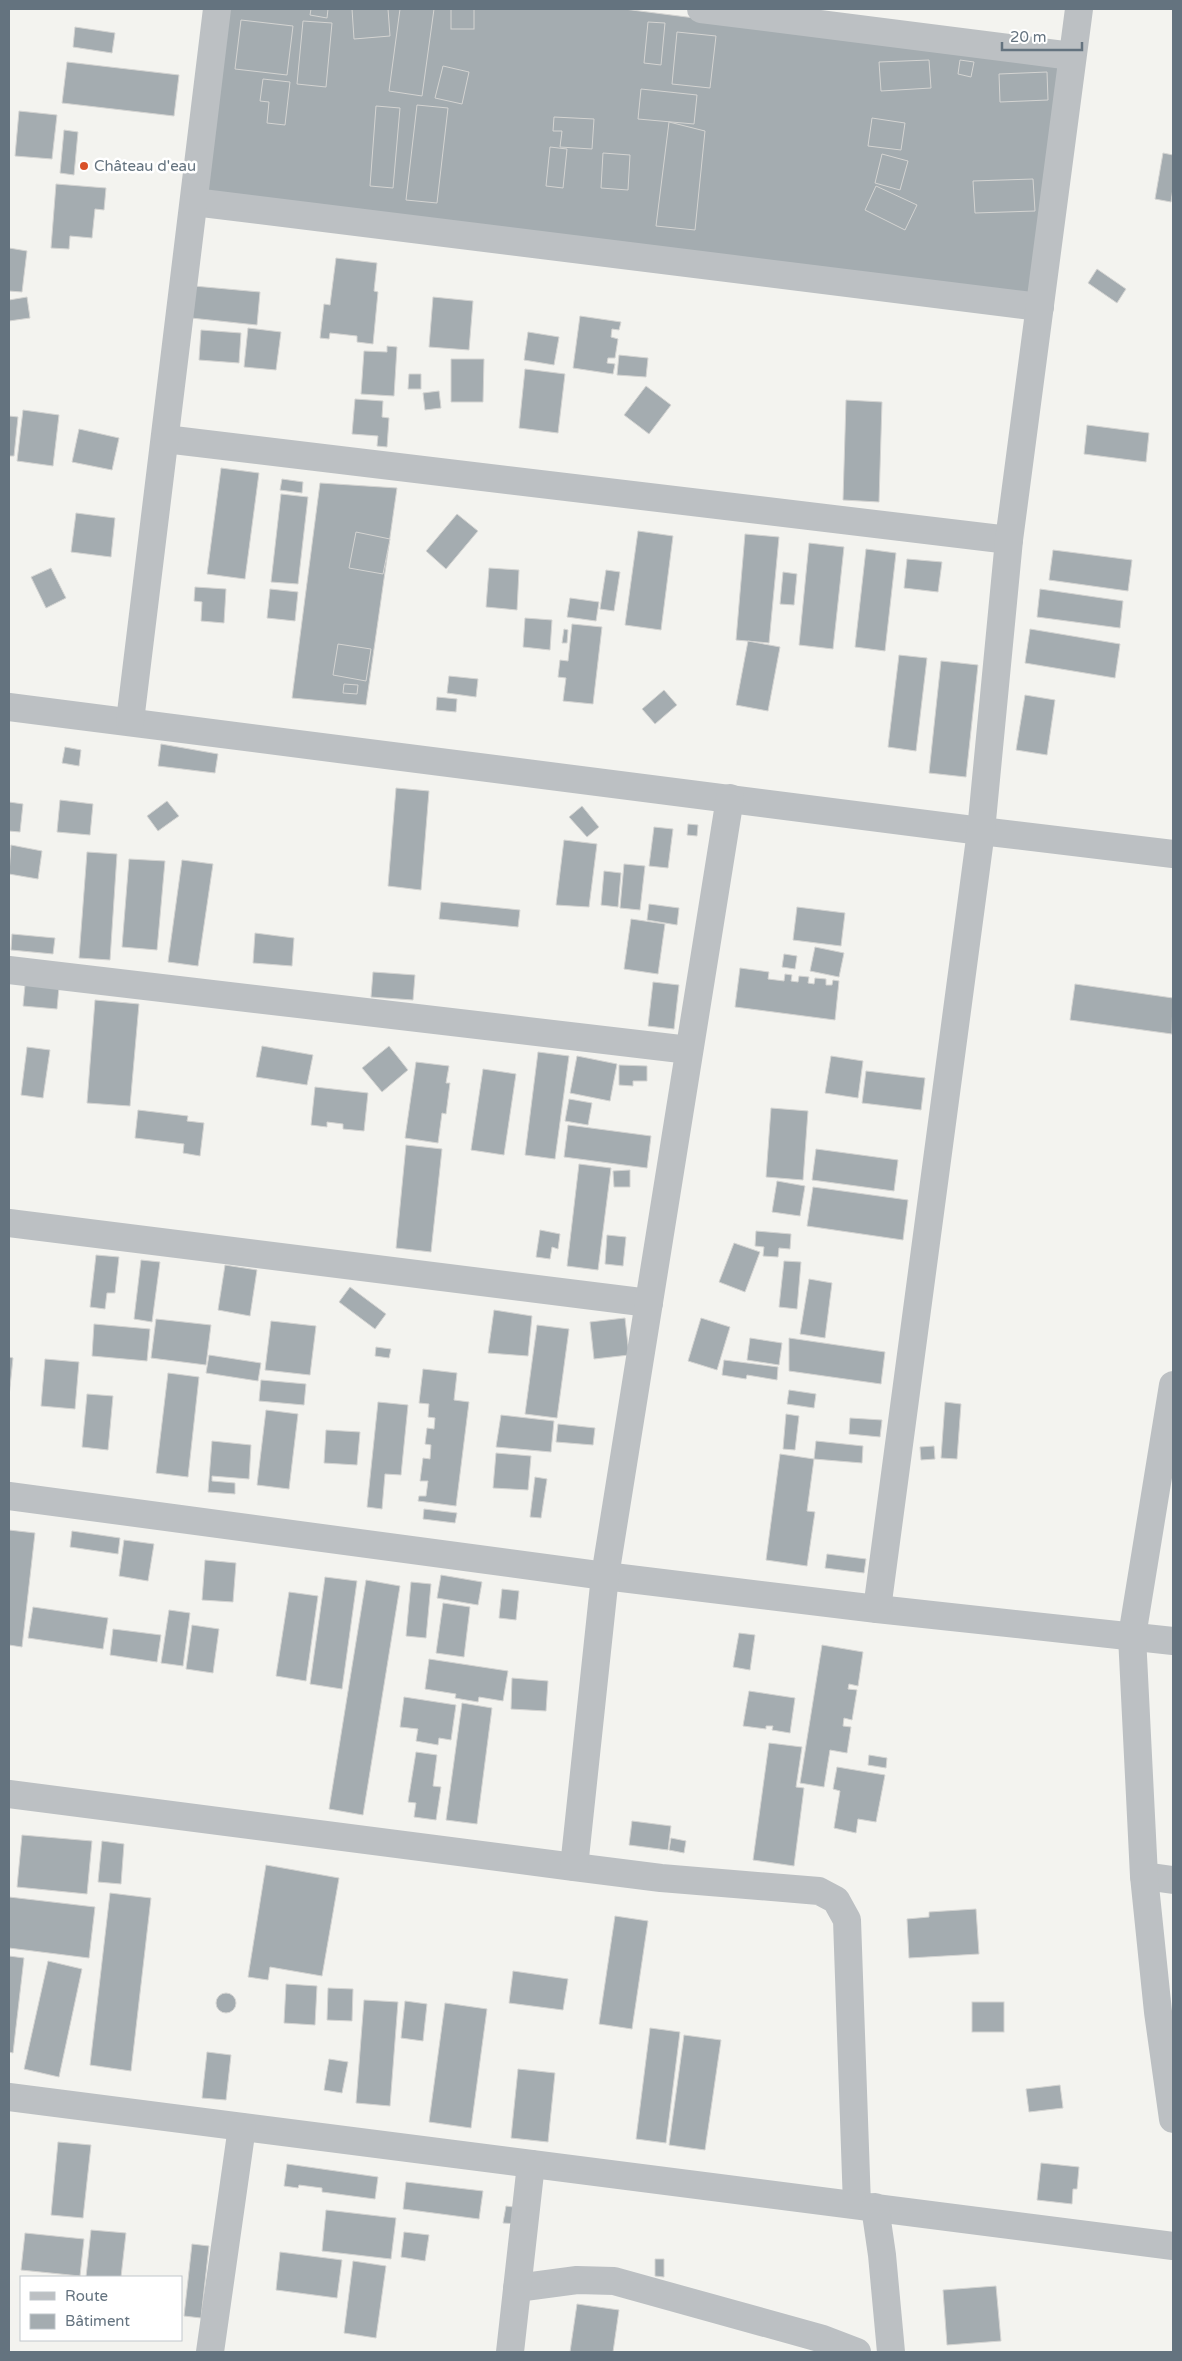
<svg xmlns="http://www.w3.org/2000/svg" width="1182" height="2361" viewBox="0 0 1182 2361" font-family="'Varela Round',sans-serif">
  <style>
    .building { fill: #a4acb0; stroke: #d4d4d2 }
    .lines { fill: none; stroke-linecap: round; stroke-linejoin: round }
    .minor { stroke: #bcc0c3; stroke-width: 28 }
    .tertiary { stroke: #bcc0c3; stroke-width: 28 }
    .poi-dot { fill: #d9512a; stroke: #fff; stroke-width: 2 }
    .labels { text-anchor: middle; stroke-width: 5; stroke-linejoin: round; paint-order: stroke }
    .poi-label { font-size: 15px; fill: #64737f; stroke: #fff; text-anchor: start }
  </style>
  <rect width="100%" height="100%" fill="#f3f3ef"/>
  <!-- building -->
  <g class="building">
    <path d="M225 9H624L1064 65 1033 297 203 194Z"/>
    <path d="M311 9H328L327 18 310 15Z"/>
    <path d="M352 9H388L390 36 354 39Z"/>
    <path d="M400 9H434L422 96 389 91Z"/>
    <rect x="451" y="9" width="23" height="20"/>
    <path d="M241 20 293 26 287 75 235 69Z"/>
    <path d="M303 21 332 23 326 87 297 84Z"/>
    <path d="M648 22 665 23 661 65 644 63Z"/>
    <path d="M75 27 115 33 112 53 73 47Z"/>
    <path d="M677 32 716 36 710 88 672 84Z"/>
    <path d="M929 60 931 88 881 91 879 62Z"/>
    <path d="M960 60 974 62 971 77 958 74Z"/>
    <path d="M67 62 179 75 174 116 62 103Z"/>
    <path d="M443 66 469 72 462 104 435 98Z"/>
    <path d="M1047 72 1048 100 1000 102 999 74Z"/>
    <path d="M263 79 290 82 285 125 267 123 269 102 260 101Z"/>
    <path d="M641 89 697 95 694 124 638 119Z"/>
    <path d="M417 105 448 108 437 203 406 200Z"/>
    <path d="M376 106 400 108 393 188 370 186Z"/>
    <path d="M19 111 57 115 52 159 15 156Z"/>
    <path d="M554 117 594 119 592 149 560 147 562 131H553Z"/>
    <path d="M872 118 905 123 901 150 868 146Z"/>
    <path d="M669 122 705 131 695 230 656 226Z"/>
    <path d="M64 130 78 132 74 175 60 173Z"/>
    <path d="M550 147 567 149 563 188 546 186Z"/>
    <path d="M603 153 630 155 628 190 601 188Z"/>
    <path d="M1163 153 1173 155V188L1171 202 1155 199Z"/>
    <path d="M882 154 908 161 900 190 875 183Z"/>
    <path d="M1033 179 1035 211 975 213 973 181Z"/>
    <path d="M56 184 106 188 104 210 95 209 92 238 70 236 69 249 51 248Z"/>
    <path d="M876 186 917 205 905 230 865 210Z"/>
    <path d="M9 248 27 251 22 292 9 291Z"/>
    <path d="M336 258 377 263 374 291 378 292 373 344 357 342V336L330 333 329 339 320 338 324 304 330 305Z"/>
    <path d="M1097 269 1126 289 1117 303 1088 283Z"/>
    <path d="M194 286 260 292 257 325 191 318Z"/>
    <path d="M27 297 30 318 9 321V300Z"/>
    <path d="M433 297 473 301 469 350 429 347Z"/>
    <path d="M580 316 621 322 619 330 612 329 611 337 618 339 615 358H608L607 363 615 364 613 374 573 368Z"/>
    <path d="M248 328 281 332 276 370 244 367Z"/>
    <path d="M201 330 241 333 239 363 199 360Z"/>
    <path d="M528 332 559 337 554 365 524 360Z"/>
    <path d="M387 346 397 347 394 396 361 394 364 351 387 352Z"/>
    <path d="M619 355 648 358 646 377 617 375Z"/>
    <path d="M451 359H484L483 402H451Z"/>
    <path d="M525 369 565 374 558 433 519 428Z"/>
    <path d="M409 374H421V389H408Z"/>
    <path d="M646 386 671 405 649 434 624 415Z"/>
    <path d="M439 391 441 408 425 410 423 393Z"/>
    <path d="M355 399 383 401 382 417 389 418 387 447 377 446 378 436 352 434Z"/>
    <path d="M846 400 882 402 879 502 843 500Z"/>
    <path d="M23 410 59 415 53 466 17 461Z"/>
    <path d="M9 416 18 417 14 456H9Z"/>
    <path d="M1087 425 1149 433 1146 462 1084 454Z"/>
    <path d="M79 429 119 438 112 470 72 462Z"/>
    <path d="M221 468 259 473 245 579 207 574Z"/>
    <path d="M282 479 303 482 302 493 280 490Z"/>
    <path d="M320 483 397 488 366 705 292 698Z"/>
    <path d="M281 494 308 497 298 584 271 582Z"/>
    <path d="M76 513 115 518 111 557 71 552Z"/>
    <path d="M457 514 478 531 446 569 426 551Z"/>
    <path d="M638 531 673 536 661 630 625 625Z"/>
    <path d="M356 532 390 539 383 574 349 568Z"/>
    <path d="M745 534 779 537 769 643 736 640Z"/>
    <path d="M809 543 844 547 833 649 799 645Z"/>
    <path d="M866 549 896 553 885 651 855 647Z"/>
    <path d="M1053 550 1132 560 1128 591 1049 580Z"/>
    <path d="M907 559 942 562 938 592 904 588Z"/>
    <path d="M51 568 66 598 46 608 31 577Z"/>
    <path d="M489 568 519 570 517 610 486 607Z"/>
    <path d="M606 570 620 572 614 611 600 609Z"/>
    <path d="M783 572 797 574 794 605 780 604Z"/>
    <path d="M195 587 226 589 224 623 201 621 202 602 194 601Z"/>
    <path d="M270 589 298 592 295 621 267 618Z"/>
    <path d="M1040 589 1123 601 1120 628 1037 617Z"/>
    <path d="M570 598 599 602 596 621 567 617Z"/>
    <path d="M525 618 552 620 550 650 523 647Z"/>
    <path d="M572 624 602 627 593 704 563 701 566 678 558 677 560 660 568 661Z"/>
    <path d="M564 629 568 630 567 643H562Z"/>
    <path d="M1030 629 1120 644 1115 678 1025 663Z"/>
    <path d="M748 641 780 647 768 711 736 705Z"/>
    <path d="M338 644 371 649 366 681 333 675Z"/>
    <path d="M899 655 927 658 916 751 888 747Z"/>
    <path d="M941 661 978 665 966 777 929 773Z"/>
    <path d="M449 676 478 679 476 697 447 693Z"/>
    <path d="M344 684 358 685 357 694 343 693Z"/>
    <path d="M664 690 677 705 655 724 642 709Z"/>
    <path d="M1025 695 1055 700 1047 755 1016 750Z"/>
    <path d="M437 697 457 699 456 712 436 710Z"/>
    <path d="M161 744 218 754 215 773 158 766Z"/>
    <path d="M65 747 81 750 79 766 62 763Z"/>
    <path d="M396 788 429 791 421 890 388 886Z"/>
    <path d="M60 800 93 804 90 835 57 832Z"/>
    <path d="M167 801 179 816 158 831 147 816Z"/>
    <path d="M9 802 23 804 20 832 9 831Z"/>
    <path d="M582 806 599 827 587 837 569 817Z"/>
    <path d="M688 824 698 825 697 836 687 835Z"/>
    <path d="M654 827 673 829 668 868 649 866Z"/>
    <path d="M564 840 597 844 589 907 556 905Z"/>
    <path d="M11 845 42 851 38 879 9 874Z"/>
    <path d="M87 852 117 854 110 960 79 958Z"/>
    <path d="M129 859 165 861 157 950 122 947Z"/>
    <path d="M182 860 213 864 198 966 168 962Z"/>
    <path d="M624 864 645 866 640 910 620 908Z"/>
    <path d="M604 871 621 873 618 907 601 905Z"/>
    <path d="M441 902 520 910 518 927 439 919Z"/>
    <path d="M649 904 679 908 677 925 647 920Z"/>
    <path d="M797 907 845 913 841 946 793 940Z"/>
    <path d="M631 919 665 924 658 974 624 969Z"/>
    <path d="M255 933 294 938 292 966 253 963Z"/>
    <path d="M12 934 55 938 53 954 11 950Z"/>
    <path d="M815 947 844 953 839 977 810 971Z"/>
    <path d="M784 954 797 956 795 969 782 967Z"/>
    <path d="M740 968 769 972 768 979 784 981 785 974 792 975 791 981 798 982 799 976 809 977 808 983 814 984 815 978 826 979V985H832L833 980 839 981 835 1020 735 1007Z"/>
    <path d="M373 972 415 975 413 1000 371 997Z"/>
    <path d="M653 982 679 985 674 1029 648 1026Z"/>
    <path d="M1075 984 1173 998 1172 1034 1070 1020Z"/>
    <path d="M25 985 59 987 57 1009 23 1006Z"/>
    <path d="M95 1000 139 1004 130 1106 87 1103Z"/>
    <path d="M262 1046 313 1055 307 1085 256 1077Z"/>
    <path d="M389 1046 408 1070 382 1092 362 1068Z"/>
    <path d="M27 1047 50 1050 43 1098 21 1095Z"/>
    <path d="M538 1052 569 1056 555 1159 525 1155Z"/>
    <path d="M577 1056 617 1064 610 1101 570 1093Z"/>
    <path d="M831 1056 863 1061 858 1098 825 1093Z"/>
    <path d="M416 1062 449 1066 446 1083H450L446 1114 442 1113 438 1143 405 1138Z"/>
    <path d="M619 1065 647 1066V1081H633V1086L619 1085Z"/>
    <path d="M483 1069 516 1074 504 1155 471 1150Z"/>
    <path d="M866 1071 925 1078 921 1110 862 1103Z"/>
    <path d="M315 1087 368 1093 364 1131 343 1129V1124L327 1122V1127L311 1125Z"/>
    <path d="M569 1099 592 1103 588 1125 565 1121Z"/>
    <path d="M771 1108 808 1111 803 1180 766 1177Z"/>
    <path d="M138 1110 188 1116 187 1121 204 1123 200 1156 183 1153 184 1144 135 1138Z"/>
    <path d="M568 1125 651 1136 647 1168 564 1157Z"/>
    <path d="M406 1145 442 1149 431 1252 396 1248Z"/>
    <path d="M816 1149 898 1160 894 1191 812 1180Z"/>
    <path d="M579 1164 611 1168 598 1270 567 1266Z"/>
    <path d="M630 1170V1187H614L613 1171Z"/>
    <path d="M777 1181 805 1186 800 1216 772 1212Z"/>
    <path d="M813 1187 908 1200 903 1240 807 1226Z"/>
    <path d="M540 1230 560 1234 558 1249 552 1247 550 1259 536 1257Z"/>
    <path d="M756 1231 791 1234 790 1249 779 1248 778 1257 763 1256 764 1247 755 1246Z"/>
    <path d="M607 1235 626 1237 623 1266 605 1264Z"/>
    <path d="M734 1243 760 1252 745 1292 719 1282Z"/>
    <path d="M96 1255 119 1257 115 1293H107L105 1309 90 1307Z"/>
    <path d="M141 1260 160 1262 152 1322 134 1319Z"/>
    <path d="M784 1261 801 1262 797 1309 779 1307Z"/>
    <path d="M225 1265 257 1270 250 1316 218 1310Z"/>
    <path d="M809 1279 832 1283 825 1338 800 1334Z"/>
    <path d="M350 1287 386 1314 375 1329 339 1302Z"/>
    <path d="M494 1310 532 1316 528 1356 488 1353Z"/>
    <path d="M625 1318 629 1355 594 1359 590 1322Z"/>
    <path d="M701 1318 730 1327 717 1370 688 1361Z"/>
    <path d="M156 1319 211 1325 206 1365 151 1358Z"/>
    <path d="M271 1321 316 1326 310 1375 265 1370Z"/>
    <path d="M94 1324 150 1329 147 1361 92 1356Z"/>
    <path d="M537 1325 569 1329 557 1418 525 1414Z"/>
    <path d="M750 1338 782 1343 779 1365 747 1360Z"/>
    <path d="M789 1338 885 1352 881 1384 789 1371Z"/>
    <path d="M376 1347 391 1349 389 1358 375 1356Z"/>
    <path d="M209 1355 261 1363 258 1381 206 1373Z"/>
    <path d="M9 1357 13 1358 9 1397Z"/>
    <path d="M45 1359 79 1362 75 1409 41 1406Z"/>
    <path d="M724 1360 778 1367 777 1380 747 1375 746 1379 722 1375Z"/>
    <path d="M423 1369 457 1373 454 1400 469 1402 456 1506 418 1501 419 1496H426L428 1481H420L423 1458 430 1459 431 1445 425 1444 427 1428 434 1429 435 1418 428 1417 429 1404 419 1403Z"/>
    <path d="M168 1373 199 1377 188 1477 156 1473Z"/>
    <path d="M261 1380 306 1384 304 1405 259 1401Z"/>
    <path d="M789 1390 816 1394 814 1408 787 1404Z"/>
    <path d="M87 1394 113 1396 108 1450 82 1447Z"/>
    <path d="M378 1402 408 1405 401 1475 385 1474 382 1509 367 1507Z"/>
    <path d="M945 1402 961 1404 957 1459 941 1458Z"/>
    <path d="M266 1410 298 1414 289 1489 257 1485Z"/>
    <path d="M786 1414 799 1416 795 1450 783 1449Z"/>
    <path d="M501 1415 554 1421 551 1452 496 1447Z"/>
    <path d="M850 1418 882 1420 880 1437 849 1434Z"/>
    <path d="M558 1424 595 1428 593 1445 556 1442Z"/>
    <path d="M326 1430 360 1432 357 1465 324 1463Z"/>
    <path d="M212 1441 251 1445 249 1479 212 1476V1481L235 1483V1494L208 1492Z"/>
    <path d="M816 1441 863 1446 862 1463 814 1459Z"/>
    <path d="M934 1446 935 1459 921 1460 920 1447Z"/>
    <path d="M496 1453 531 1456 528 1490 493 1488Z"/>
    <path d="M780 1454 814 1459 807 1511 815 1512 807 1566 766 1560Z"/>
    <path d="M535 1477 547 1479 541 1518 530 1517Z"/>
    <path d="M424 1509 457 1513 455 1523 423 1519Z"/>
    <path d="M9 1530 35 1533 22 1647 9 1645Z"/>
    <path d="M72 1531 120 1538 118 1554 70 1547Z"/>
    <path d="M124 1540 154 1544 148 1581 119 1576Z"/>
    <path d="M827 1554 866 1559 864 1573 825 1568Z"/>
    <path d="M205 1560 236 1563 233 1602 202 1600Z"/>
    <path d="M441 1575 482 1582 478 1605 437 1598Z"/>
    <path d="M325 1577 357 1581 342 1689 310 1684Z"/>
    <path d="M366 1580 400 1586 363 1815 329 1809Z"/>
    <path d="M411 1582 431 1584 426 1638 406 1636Z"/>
    <path d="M502 1589 519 1591 516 1620 499 1618Z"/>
    <path d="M289 1592 318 1596 306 1681 276 1676Z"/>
    <path d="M443 1603 470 1607 464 1657 436 1653Z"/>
    <path d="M33 1607 108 1618 103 1649 28 1638Z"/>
    <path d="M169 1610 190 1613 183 1666 161 1663Z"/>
    <path d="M192 1625 219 1629 213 1673 186 1669Z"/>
    <path d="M113 1629 161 1635 157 1662 110 1655Z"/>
    <path d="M739 1633 755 1635 750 1670 733 1667Z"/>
    <path d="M822 1645 863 1652 858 1686 849 1684 848 1689 857 1690 852 1720 844 1718 843 1726 851 1727 847 1753 830 1750 824 1787 800 1783Z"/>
    <path d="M429 1659 508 1671 503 1701 479 1697 478 1702 455 1698 456 1694 425 1689Z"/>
    <path d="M512 1678 548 1681 546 1711 511 1709Z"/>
    <path d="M749 1691 795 1698 790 1733 772 1730 773 1726H766V1729L743 1726Z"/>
    <path d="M404 1697 456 1705 451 1740 439 1738 438 1745 416 1741 418 1729 400 1727Z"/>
    <path d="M462 1703 492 1708 477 1824 446 1820Z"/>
    <path d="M769 1743 802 1747 796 1787 804 1788 794 1866 753 1860Z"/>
    <path d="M416 1752 437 1755 433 1786 441 1787 436 1820 414 1817 416 1803 408 1802Z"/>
    <path d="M869 1755 887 1758 886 1768 868 1765Z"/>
    <path d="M837 1767 885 1775 876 1822 858 1819 856 1833 834 1828 840 1791 833 1789Z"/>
    <path d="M632 1821 671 1826 668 1850 629 1845Z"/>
    <path d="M22 1835 92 1841 87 1894 17 1887Z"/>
    <path d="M671 1838 686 1841 684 1853 669 1850Z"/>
    <path d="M102 1841 124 1844 121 1884 98 1882Z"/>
    <path d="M266 1865 339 1878 322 1976 270 1967 268 1980 248 1977Z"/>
    <path d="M110 1893 151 1898 131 2071 90 2065Z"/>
    <path d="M9 1897 95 1907 89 1958 9 1948Z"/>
    <path d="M976 1909 979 1954 909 1958 907 1919 929 1917V1912Z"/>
    <path d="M615 1916 648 1921 632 2029 599 2024Z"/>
    <path d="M9 1956 24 1958 13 2053 9 2052Z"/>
    <path d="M48 1961 82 1969 59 2077 24 2069Z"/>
    <path d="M513 1971 568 1979 563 2010 509 2003Z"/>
    <path d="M286 1984 317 1986 315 2025 284 2023Z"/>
    <path d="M328 1988 353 1989 352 2021 327 2020Z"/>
    <circle cx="226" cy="2003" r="10"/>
    <path d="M364 2000 398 2002 390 2106 356 2103Z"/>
    <path d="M405 2001 427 2004 423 2041 401 2038Z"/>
    <rect x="972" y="2002" width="32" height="30"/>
    <path d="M445 2003 487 2009 471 2128 429 2122Z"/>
    <path d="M650 2028 680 2032 666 2143 636 2139Z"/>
    <path d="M684 2035 721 2040 705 2150 669 2145Z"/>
    <path d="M207 2052 231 2055 226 2100 202 2098Z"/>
    <path d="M329 2059 348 2062 342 2093 324 2090Z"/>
    <path d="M518 2069 555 2073 548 2142 511 2138Z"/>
    <path d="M1060 2085 1063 2108 1029 2112 1026 2089Z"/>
    <path d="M58 2142 91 2145 83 2218 51 2215Z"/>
    <path d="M1041 2163 1079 2167 1077 2189H1073L1072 2204 1037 2200Z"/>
    <path d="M287 2164 378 2177 375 2199 322 2192V2188L299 2185 298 2188 284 2186Z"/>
    <path d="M406 2182 483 2191 479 2219 403 2209Z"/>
    <path d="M506 2206 521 2208 519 2224 503 2223Z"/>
    <path d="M326 2210 396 2218 391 2259 322 2251Z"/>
    <path d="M91 2230 126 2233 121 2277H86Z"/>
    <path d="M404 2232 429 2235 425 2261 401 2257Z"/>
    <path d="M25 2233 84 2239 80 2276 21 2270Z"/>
    <path d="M192 2244 209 2246 201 2318 184 2316Z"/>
    <path d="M280 2252 342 2260 337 2298 276 2290Z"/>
    <path d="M655 2259H664V2277L655 2276Z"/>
    <path d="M353 2261 386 2266 376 2338 344 2333Z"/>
    <path d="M996 2286 1001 2341 947 2345 943 2290Z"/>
    <path d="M577 2304 619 2310 613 2352H570Z"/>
  </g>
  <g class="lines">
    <!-- minor -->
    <g class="minor">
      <path d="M701 9 1072 56"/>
      <path d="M194 202 1040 307"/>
      <path d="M165 439 1009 540"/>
      <path d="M9 707 981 831 1173 854"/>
      <path d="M130 721 217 9"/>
      <path d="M9 970 689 1050"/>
      <path d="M9 1223 649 1303"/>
      <path d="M9 1496 605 1576 877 1609 1173 1641"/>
      <path d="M877 1609 981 831 1009 540 1079 9"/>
      <path d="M9 1794 574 1867 661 1878 819 1891 836 1900 847 1920 857 2205"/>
      <path d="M574 1867 605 1576 730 798"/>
      <path d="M1144 1876 1173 1880"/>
      <path d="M9 2097 1173 2246"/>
      <path d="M875 2207 882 2255 891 2352"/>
      <path d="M517 2288 577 2280 614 2281 823 2339 857 2352"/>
      <path d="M210 2352 242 2127"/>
      <path d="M510 2352 531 2164"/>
    </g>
    <!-- tertiary -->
    <path class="tertiary" d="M1173 1385 1132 1636 1144 1876 1158 2012 1173 2119"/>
  </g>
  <!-- markers -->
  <circle class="poi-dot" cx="84" cy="166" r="5"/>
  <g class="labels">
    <!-- poi labels -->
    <g class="poi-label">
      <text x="94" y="171">Château d'eau</text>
    </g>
  </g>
  <!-- border -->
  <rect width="1182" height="2361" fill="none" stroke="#64737f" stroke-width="20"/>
  <!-- legend -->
  <rect x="20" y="2276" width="162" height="65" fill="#ffffff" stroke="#c1c7cc"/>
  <rect x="30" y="2292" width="25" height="8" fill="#bcc0c3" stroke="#c1c7cc"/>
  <text x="65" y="2301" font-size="15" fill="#64737f">Route</text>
  <rect x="30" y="2314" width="25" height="15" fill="#a4acb0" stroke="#c1c7cc"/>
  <text x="65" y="2326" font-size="15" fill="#64737f">Bâtiment</text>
  <!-- scale -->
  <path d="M1002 42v8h80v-8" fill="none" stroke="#64737f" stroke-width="2.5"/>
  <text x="1010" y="42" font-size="15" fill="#64737f" stroke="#ffffff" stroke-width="4" paint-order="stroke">20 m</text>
</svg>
